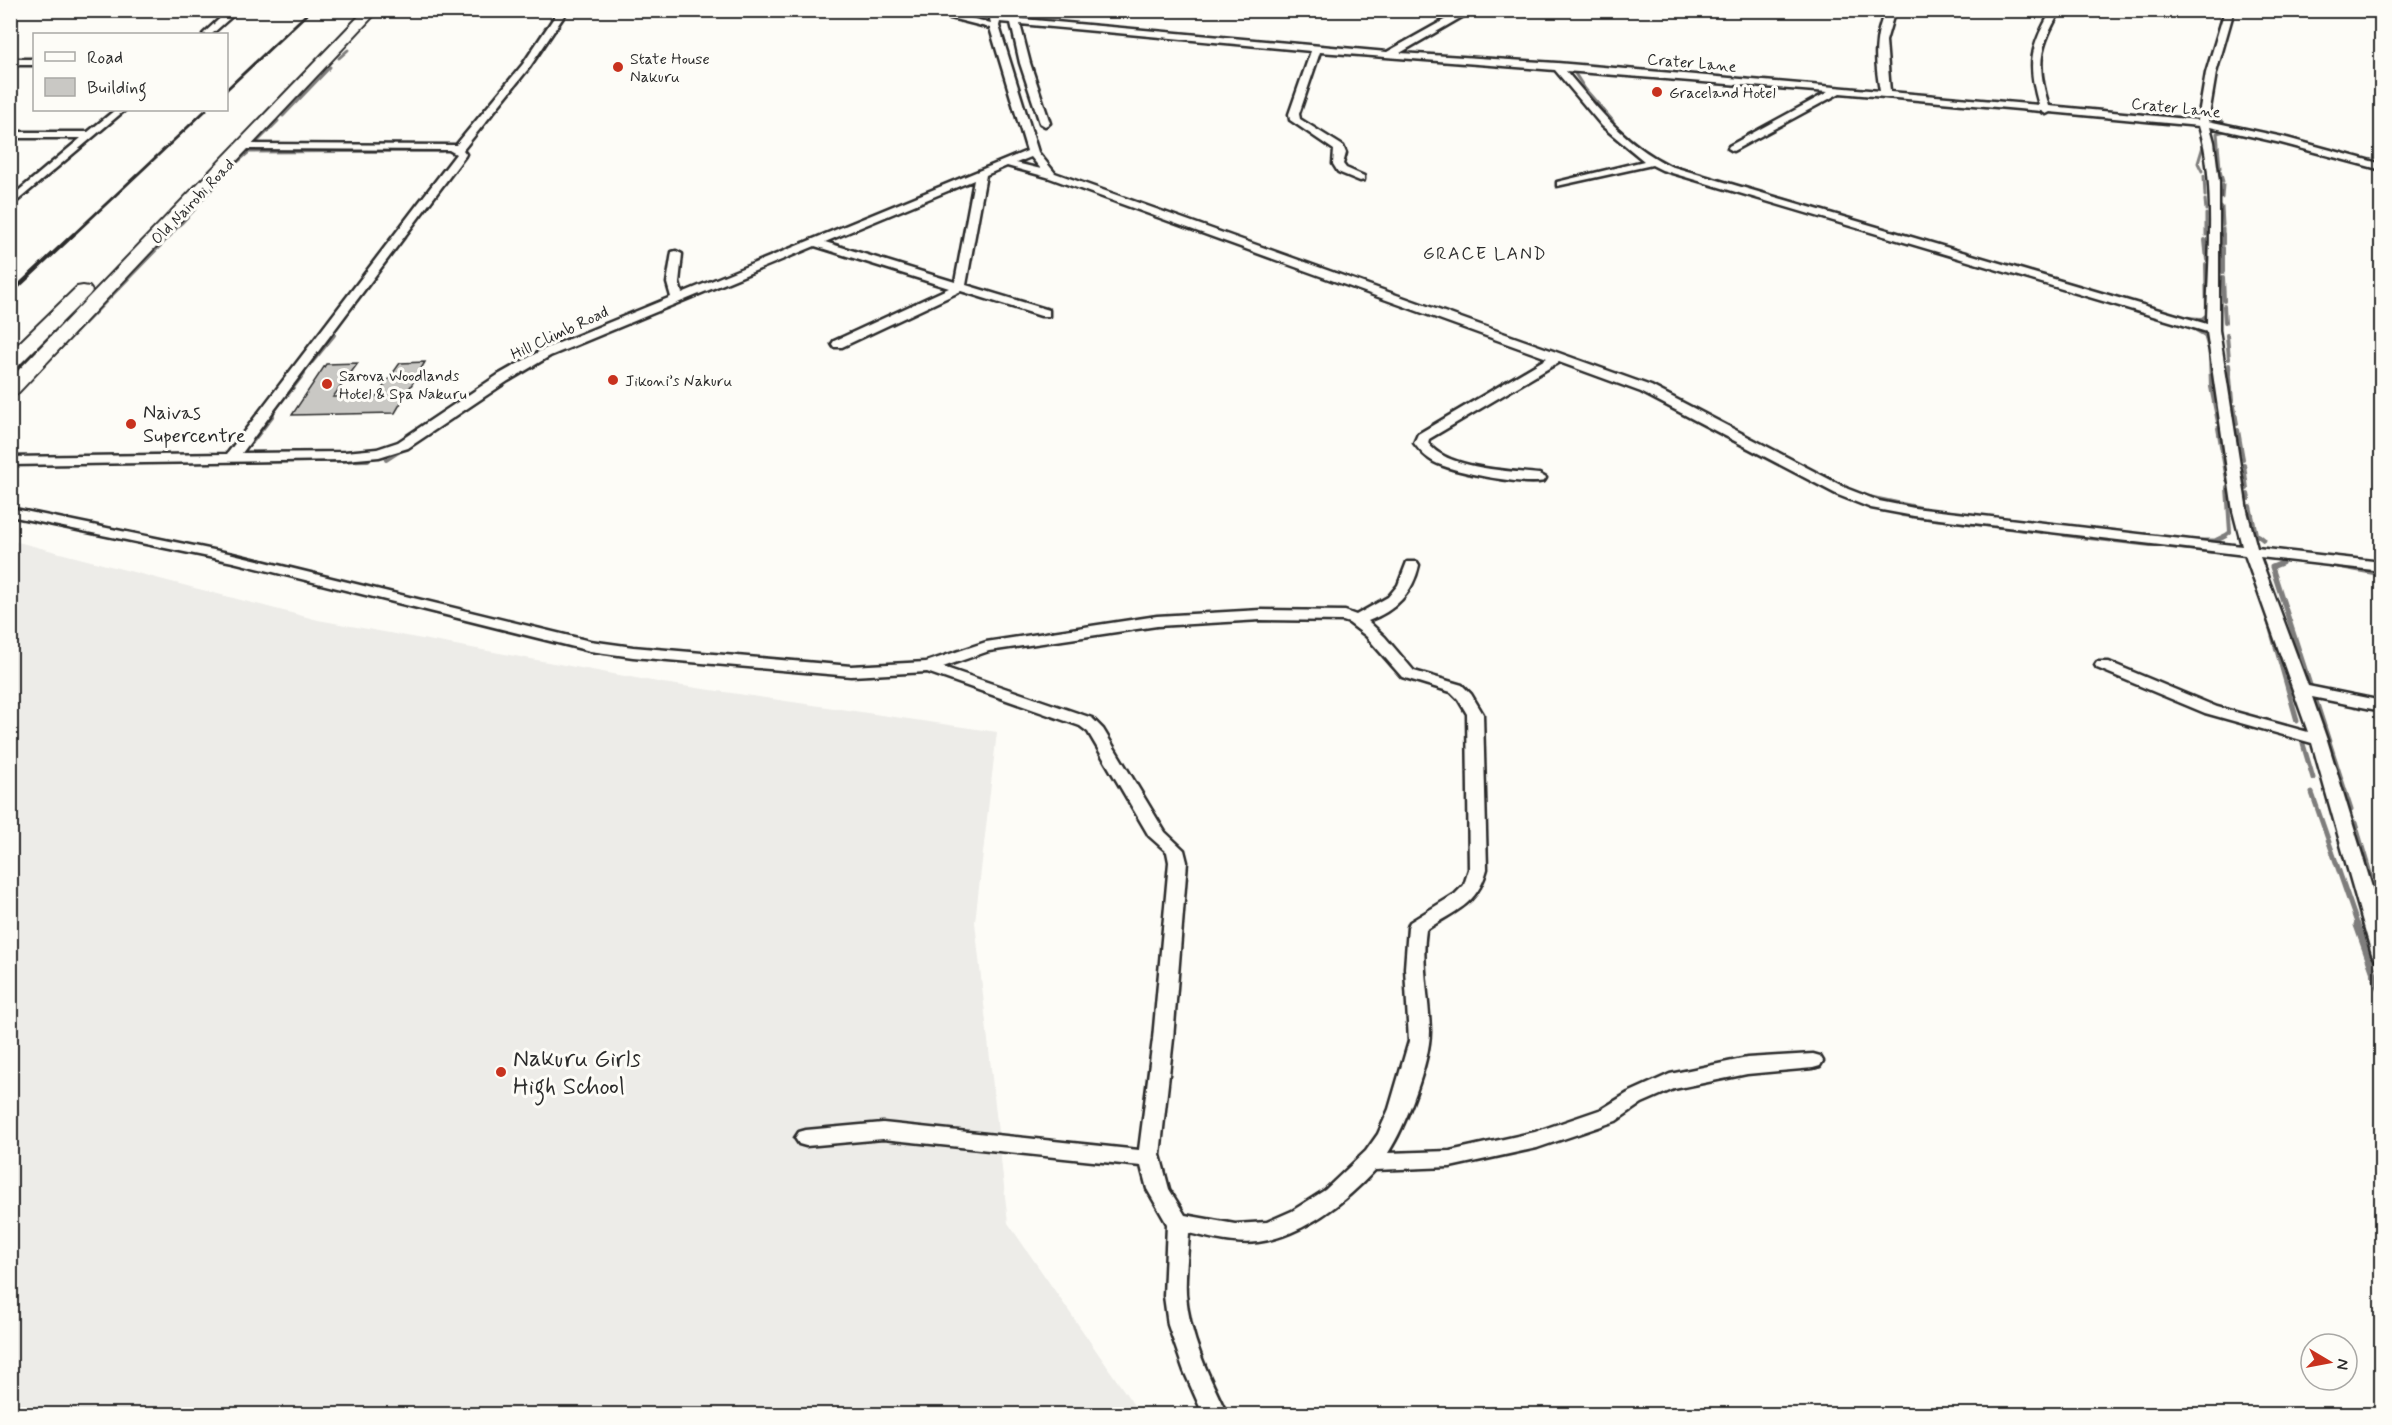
<svg xmlns="http://www.w3.org/2000/svg" width="2392" height="1425" viewBox="0 0 2392 1425" font-family="Mynerve,sans-serif">
  <style>
    .built { fill: #edece8 }
    .lines { fill: none; stroke-linecap: round; stroke-linejoin: round }
    .stream-far3 { stroke: #7e7d7b; stroke-width: 3 }
    .stream-far2 { stroke: #7e7d7b; stroke-width: 4 }
    .stream-far1 { stroke: #7e7d7b; stroke-width: 5 }
    .stream { stroke: #7e7d7b; stroke-width: 7 }
    .building { fill: #c9c8c4; stroke: #2b2b2b; stroke-width: 1.5 }
    .minor-casing { stroke: #2b2b2b; stroke-width: 5 }
    .highway-casing { stroke: #2b2b2b; stroke-width: 4 }
    .minor { fill: #fdfcf7; fill-rule: evenodd }
    .highway { fill: #fdfcf7; fill-rule: evenodd }
    .rail-far1 { stroke: #2b2b2b; stroke-width: 3 }
    .rail { stroke: #2b2b2b; stroke-width: 4 }
    .poi-dot { fill: #c8321e; stroke: #fdfcf7; stroke-width: 2 }
    .labels { text-anchor: middle; stroke-width: 6; stroke-linejoin: round; paint-order: stroke }
    .far-poi-label { font-size: 16px; fill: #2b2b2b; stroke: #fdfcf7; text-anchor: start }
    .far-street-label { font-size: 16px; fill: #2b2b2b; stroke: #fdfcf7 }
    .far-quarter-label { font-size: 18px; letter-spacing: 1.5px; fill: #2b2b2b; stroke: #fdfcf7 }
    .poi-label { font-size: 20px; fill: #2b2b2b; stroke: #fdfcf7; text-anchor: start }
    .near-poi-label { font-size: 24px; fill: #2b2b2b; stroke: #fdfcf7; text-anchor: start }
  </style>
  <rect width="100%" height="100%" fill="#fdfcf7"/>
  <filter id="ink" filterUnits="userSpaceOnUse"><feTurbulence type="fractalNoise" baseFrequency=".0167" numOctaves="2"/><feDisplacementMap in="SourceGraphic" scale="12" xChannelSelector="R" yChannelSelector="G"/><feConvolveMatrix kernelMatrix="1 2 1 2 8 2 1 2 1" color-interpolation-filters="sRGB"/></filter>
  <g filter="url(#ink)">
    <!-- built -->
    <path class="built" d="M10 540 318 620 663 683 997 732 975 922 1008 1223 1140 1414H11Z"/>
    <g class="lines">
      <!-- stream-far3 -->
      <g class="stream-far3">
        <path d="M339 58 348 50"/>
        <path d="M1621 69 1701 76"/>
        <path d="M1574 72 1585 89 1613 121"/>
        <path d="M1835 93 2004 108"/>
        <path d="M2215 113 2225 124 2252 130"/>
        <path d="M283 116 330 67"/>
        <path d="M2171 118 2190 119"/>
        <path d="M2180 124 2199 127 2202 131"/>
        <path d="M1615 136 1626 148 1643 160"/>
        <path d="M256 143 278 121"/>
        <path d="M2220 168 2217 133 2229 130"/>
        <path d="M2202 171 2198 163 2204 143"/>
        <path d="M2220 171 2223 182"/>
        <path d="M2204 176 2205 196"/>
        <path d="M2222 198 2223 185"/>
        <path d="M2205 200 2206 210"/>
        <path d="M200 202 229 169 249 152 442 151"/>
        <path d="M2222 207 2223 225"/>
        <path d="M2206 214V235"/>
        <path d="M2223 228V236"/>
        <path d="M169 236 195 209"/>
      </g>
      <!-- stream-far2 -->
      <g class="stream-far2">
        <path d="M2223 234V244"/>
        <path d="M2205 240 2207 260"/>
        <path d="M2223 248V272"/>
        <path d="M2037 274 2077 286"/>
        <path d="M2223 277 2224 301"/>
        <path d="M2224 306 2225 322"/>
        <path d="M2186 318 2202 319 2207 315 2206 265"/>
        <path d="M2191 327 2205 335 2209 349"/>
        <path d="M2227 335 2229 359"/>
        <path d="M2210 354 2211 387 2218 422"/>
        <path d="M312 362 334 335"/>
        <path d="M2229 365 2232 401"/>
        <path d="M33 376 171 234"/>
        <path d="M288 394 304 373"/>
        <path d="M2234 406 2237 424"/>
        <path d="M452 418 472 405"/>
        <path d="M2218 428 2227 480"/>
        <path d="M2238 430 2243 459"/>
        <path d="M245 447 253 441 273 415"/>
        <path d="M386 460 406 447"/>
        <path d="M319 461 368 460"/>
        <path d="M208 462 312 461"/>
        <path d="M2244 464 2247 489"/>
        <path d="M2248 494 2249 499"/>
        <path d="M1869 497 1935 511"/>
        <path d="M2250 506 2256 534 2261 538"/>
        <path d="M1902 515 2042 532"/>
        <path d="M2031 522 2049 524"/>
        <path d="M2064 535 2090 538"/>
        <path d="M2222 538 2230 532 2227 487"/>
      </g>
      <!-- stream-far1 -->
      <g class="stream-far1">
        <path d="M2076 536 2155 545"/>
        <path d="M2259 536 2264 540"/>
        <path d="M2197 541H2215L2225 536"/>
        <path d="M2166 546 2218 552"/>
        <path d="M2282 563 2272 567 2310 685"/>
        <path d="M2327 564 2382 574"/>
        <path d="M2267 615 2297 721"/>
        <path d="M2315 698 2351 810"/>
        <path d="M2303 744 2313 778"/>
        <path d="M2312 793 2358 926"/>
        <path d="M2355 823 2371 877"/>
        <path d="M2377 892 2382 908"/>
      </g>
      <!-- stream -->
      <path class="stream" d="M2357 925 2382 996"/>
    </g>
    <!-- building -->
    <path class="building" d="M425 362 395 413 292 415 326 364 358 363 333 397H376L400 363Z"/>
    <g class="lines">
      <defs>
        <g id="minor">
          <path d="M229 10H239L212 34H203Z"/>
          <path d="M559 10H568L529 68 463 150 466 154 465 156 242 453 345 452 377 449 398 442 498 375 542 350 671 297 667 283 672 252 676 251 682 254 679 283 682 293 1027 151 990 28 919 10H937L991 23 990 19 996 10H1005L1002 17 1387 52 1462 10H1474L1400 53 1557 63 1880 91C1875 63 1873 37 1886 10H1895L1886 41 1890 92 2039 105C2027 64 2030 47 2052 10H2061C2039 47 2036 65 2049 106L2198 120 2206 73 2225 10H2234L2216 73 2208 121 2283 137 2382 164V170L2281 143 2210 127 2214 142 2219 182V330L2247 511 2257 548 2382 562V571L2260 557 2308 686 2382 701V711L2312 697 2327 740 2382 920V961L2375 959 2372 954 2312 743 2205 713 2097 668 2095 665 2097 662H2109L2217 707 2308 732 2245 555 1914 516 1871 508 1838 495 1641 392 1559 362 1429 439 1428 443C1446 469 1509 471 1539 474L1546 478 1544 481C1524 486 1453 472 1434 462 1425 457 1420 451 1414 443L1418 434 1547 358 1047 177 1007 166 986 175 966 285 1049 310V316H1041L961 291 842 347H834L832 344 834 341 949 288 815 246 550 356 508 381 408 448 379 457 345 460 10 465V457L227 454 456 154 449 150 245 149 240 146 241 144 456 145 523 64ZM1000 22 1011 23 1020 63 1040 123 1045 126 1050 123 1030 63 1020 24 1311 51 1289 114 1290 120 1334 150 1333 164 1338 172 1360 181 1364 180V176L1346 168 1343 164 1346 153 1343 146 1300 119 1299 114 1320 52 1555 70 1602 126 1644 161 1557 182V186L1652 165 1662 170 2207 332 2233 511 2242 546 1914 508 1879 501 1848 489 1651 386 1055 173 1038 152 999 26ZM1566 71 1828 92 1729 146 1728 148 1733 151 1840 93 2041 111 2046 114 2050 112 2199 126C2217 184 2208 263 2207 324L1670 166C1625 144 1597 108 1566 71ZM1031 157 1041 169 1016 163ZM974 180 955 282 825 242Z"/>
          <rect x="10" y="59" width="24" height="6"/>
          <path d="M115 110H125L10 207V198L81 138H10V132H88Z"/>
          <path d="M10 508 233 554 590 641 633 647 851 666 926 662 986 642 1157 616 1261 610 1345 611 1356 615 1388 597 1398 585 1407 562H1417L1419 565C1413 593 1395 611 1368 621L1385 637 1414 671 1462 685 1471 694 1483 714 1487 869C1477 906 1455 910 1426 930 1421 964 1429 997 1430 1031 1430 1062 1405 1128 1388 1153L1450 1151 1535 1132 1602 1109 1628 1093 1670 1074 1747 1058 1813 1054 1820 1056 1823 1061 1820 1066 1813 1068 1747 1074 1674 1089 1642 1103 1616 1121 1537 1148 1450 1167 1375 1170C1346 1202 1302 1236 1258 1242 1235 1245 1211 1238 1189 1233 1188 1253 1185 1274 1186 1294 1189 1336 1209 1377 1227 1414H1203L1184 1371 1168 1325 1164 1296 1167 1224 1147 1189 1141 1166 883 1139 806 1146 799 1144 795 1138 799 1132 806 1130 883 1123 1139 1150 1153 1039 1169 862 1167 852 1149 836 1088 732 1080 726 927 672 851 676 633 657 590 651 233 562 10 516ZM1261 620 1343 621 1349 623 1366 636 1402 677 1451 692 1458 699 1467 714 1469 869 1464 885 1455 894 1410 922 1408 927 1405 968 1409 1041 1389 1109 1378 1134 1366 1151 1325 1190 1292 1211 1267 1222 1235 1224 1185 1215 1169 1189 1160 1155 1173 1039 1187 862 1184 850 1165 832 1103 729 1092 718 943 667 989 651 1157 626Z"/>
        </g>
        <g id="highway">
          <path d="M365 10H379L17 394 10 396V379Z"/>
          <path d="M83 286 89 287 92 291 89 295 17 367 10 368V352L77 287Z"/>
        </g>
      </defs>
      <!-- minor casing -->
      <use href="#minor" class="minor-casing"/>
      <!-- highway casing -->
      <use href="#highway" class="highway-casing"/>
      <!-- minor -->
      <use href="#minor" class="minor"/>
      <!-- highway -->
      <use href="#highway" class="highway"/>
      <!-- rail-far1 -->
      <g class="rail-far1">
        <path d="M226 90 311 10"/>
        <path d="M72 236 206 110"/>
      </g>
      <!-- rail -->
      <path class="rail" d="M10 294 74 234"/>
    </g>
  </g>
  <!-- markers -->
  <g class="poi-dot">
    <circle cx="618" cy="67" r="6"/>
    <circle cx="1657" cy="92" r="6"/>
    <circle cx="613" cy="380" r="6"/>
    <circle cx="327" cy="384" r="6"/>
    <circle cx="131" cy="424" r="6"/>
    <circle cx="501" cy="1072" r="6"/>
  </g>
  <g class="labels">
    <!-- far-poi labels -->
    <g class="far-poi-label">
      <text x="630" y="64">State House<tspan x="630" dy="18">Nakuru</tspan></text>
      <text x="1669" y="98">Graceland Hotel</text>
      <text x="339" y="381">Sarova Woodlands<tspan x="339" dy="18">Hotel &amp; Spa Nakuru</tspan></text>
      <text x="625" y="386">Jikoni’s Nakuru</text>
    </g>
    <!-- far-street labels -->
    <g class="far-street-label">
      <text transform="translate(1692 62) rotate(5)" y="6">Crater Lane</text>
      <text transform="translate(2176 107) rotate(6)" y="6">Crater Lane</text>
      <text transform="translate(192 201) rotate(-46)" y="6">Old Nairobi Road</text>
      <text transform="translate(559 332) rotate(-25)" y="6">Hill Climb Road</text>
    </g>
    <!-- far-quarter labels -->
    <g class="far-quarter-label">
      <text x="1485" y="259">GRACE LAND</text>
    </g>
    <!-- poi labels -->
    <g class="poi-label">
      <text x="143" y="419">Naivas<tspan x="143" dy="23">Supercentre</tspan></text>
    </g>
    <!-- near-poi labels -->
    <g class="near-poi-label">
      <text x="513" y="1066">Nakuru Girls<tspan x="513" dy="28">High School</tspan></text>
    </g>
  </g>
  <!-- margin -->
  <rect width="2392" height="1425" fill="none" stroke="#fdfcf7" stroke-width="36"/>
  <rect x="18" y="18" width="2356" height="1389" fill="none" stroke="#2b2b2b" stroke-width="2" filter="url(#ink)"/>
  <!-- legend -->
  <rect x="33" y="33" width="195" height="78" fill="#fdfcf7" stroke="#a9a8a5" stroke-width="1.5"/>
  <rect x="45" y="52" width="30" height="9" fill="#fdfcf7" stroke="#a9a8a5" stroke-width="1.5"/>
  <text x="87" y="63" font-size="18" fill="#2b2b2b">Road</text>
  <rect x="45" y="78" width="30" height="18" fill="#c9c8c4" stroke="#a9a8a5" stroke-width="1.5"/>
  <text x="87" y="93" font-size="18" fill="#2b2b2b">Building</text>
  <!-- north arrow -->
  <g transform="translate(2329 1362) rotate(100)"><circle r="28" fill="#fdfcf7" stroke="#a9a8a5" stroke-width="1.5"/>
  <path d="M0-4.5L10 22L0 15L-10 22Z" fill="#c8321e"/>
  <text y="-9" font-size="16" font-weight="bold" text-anchor="middle" fill="#2b2b2b">N</text>
  </g>
</svg>
